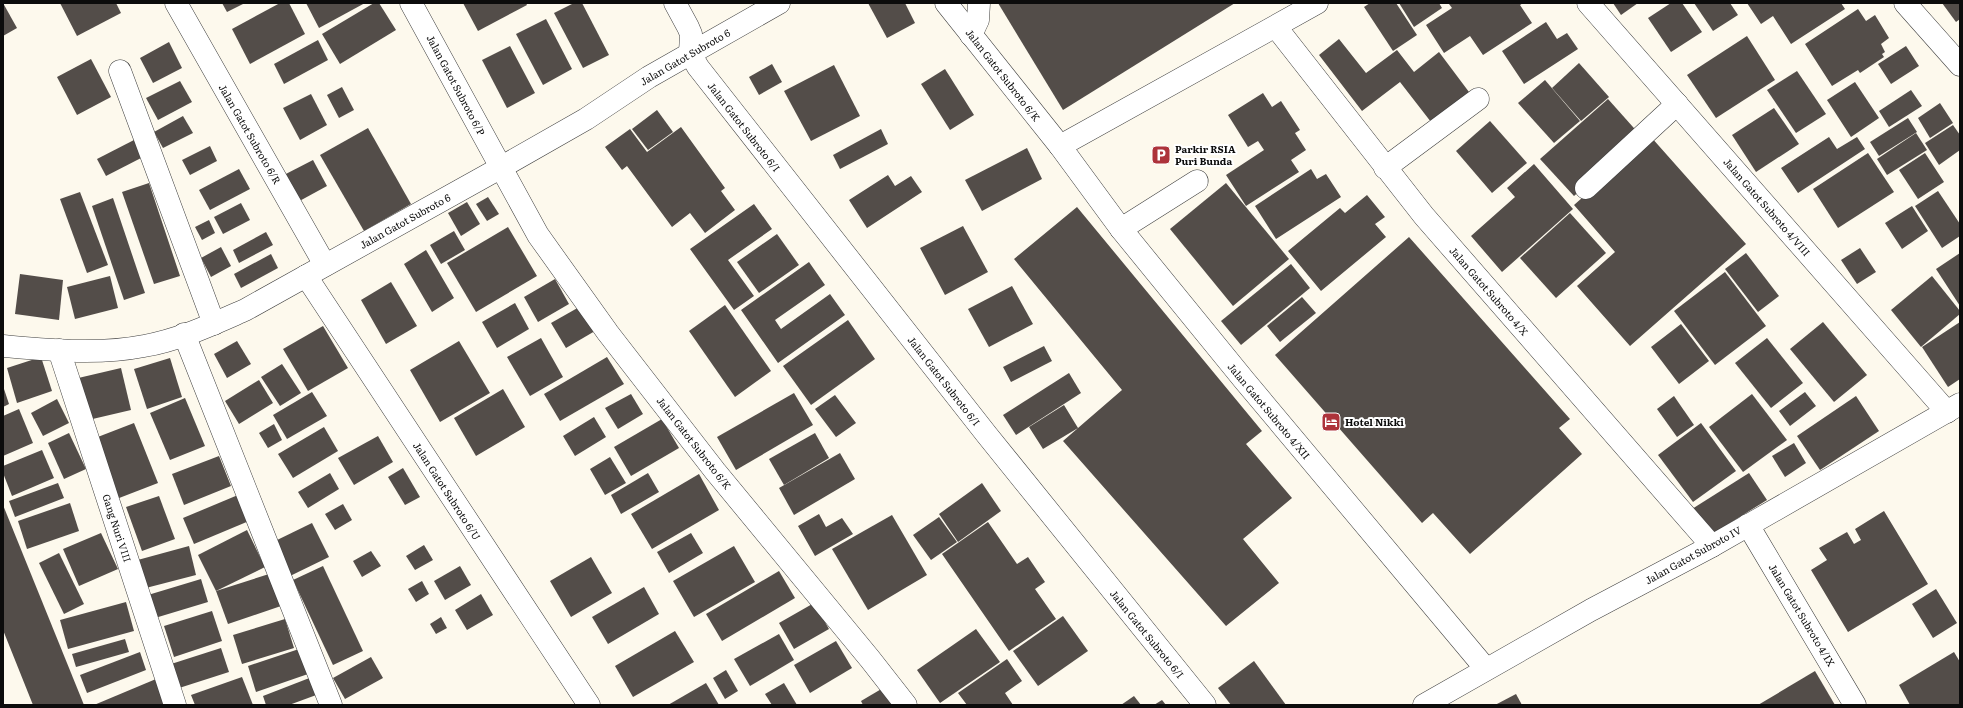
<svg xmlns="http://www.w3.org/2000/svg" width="1963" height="708" viewBox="0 0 1963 708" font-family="Literata,serif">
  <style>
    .building { fill: #534d49 }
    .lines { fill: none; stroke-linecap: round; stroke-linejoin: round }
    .minor-casing { stroke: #3f3f3f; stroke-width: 23 }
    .minor { stroke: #fff; stroke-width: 22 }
    .labels { text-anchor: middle; stroke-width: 4; stroke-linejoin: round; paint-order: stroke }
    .street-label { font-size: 10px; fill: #0c0c0c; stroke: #fff }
    .poi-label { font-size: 10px; font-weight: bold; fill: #0c0c0c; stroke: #fff; text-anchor: start }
  </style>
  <rect width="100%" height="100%" fill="#fdf9ed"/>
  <!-- building -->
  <g class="building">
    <path d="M3 3 17 28 3 36Z"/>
    <path d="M60 3H116L121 13 77 36Z"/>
    <path d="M222 3H245L227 12Z"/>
    <path d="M280 3H289L305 34 250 64 232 29Z"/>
    <path d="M306 3H365L319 28Z"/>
    <path d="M374 3H379L396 30 340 64 322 34Z"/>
    <path d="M463 3H526L527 5 478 31Z"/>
    <path d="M574 3H582L609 55 583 68 554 13Z"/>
    <path d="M868 3H905L915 23 887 38Z"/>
    <path d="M998 3H1235L1063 110Z"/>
    <path d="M1370 3H1396L1417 35 1393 51 1364 7Z"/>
    <path d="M1399 3H1439L1442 8 1414 27Z"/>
    <path d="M1450 3H1523L1520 5 1532 23 1483 55 1470 36 1444 53 1426 25 1452 8 1449 4Z"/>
    <path d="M1613 3H1638L1621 15Z"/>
    <path d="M1671 3H1682L1702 32 1671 52 1648 18Z"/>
    <path d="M1694 3H1730L1738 15 1713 31Z"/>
    <path d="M1747 3H1841L1845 9 1791 44 1773 16 1761 24Z"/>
    <path d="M1942 3H1960V19L1956 22Z"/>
    <path d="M1858 9 1866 21 1875 15 1889 38 1881 44 1885 52 1882 54 1884 57 1860 73 1858 70 1832 86 1805 44Z"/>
    <path d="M546 19 572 69 543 85 516 34Z"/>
    <path d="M1546 22 1557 39 1567 33 1578 49 1524 84 1502 51Z"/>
    <path d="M1747 36 1775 80 1716 118 1687 75Z"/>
    <path d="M1339 39 1366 73 1397 50 1414 72 1439 52 1469 92 1431 122 1400 82 1362 111 1319 55Z"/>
    <path d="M318 40 328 60 284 84 274 64Z"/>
    <path d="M169 42 182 68 153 83 140 58Z"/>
    <path d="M510 46 535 93 507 108 482 60Z"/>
    <path d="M1906 46 1919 66 1891 84 1878 64Z"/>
    <path d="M91 59 111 97 77 115 57 77Z"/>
    <path d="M1579 63 1609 97 1581 121 1552 88Z"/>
    <path d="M772 64 782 82 759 95 749 77Z"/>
    <path d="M834 65 860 116 811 141 784 91Z"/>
    <path d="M945 69 974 115 950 130 921 84Z"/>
    <path d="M1797 71 1826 114 1796 133 1767 90Z"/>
    <path d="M1545 80 1580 121 1554 143 1518 103Z"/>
    <path d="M180 81 192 102 158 120 146 98Z"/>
    <path d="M1855 82 1879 118 1851 137 1827 100Z"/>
    <path d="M342 87 354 110 339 118 327 95Z"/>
    <path d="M1911 90 1922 106 1889 127 1879 111Z"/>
    <path d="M1263 93 1272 107 1281 101 1300 130 1295 133 1306 150 1291 160 1299 172 1246 206 1226 175 1264 150 1258 141 1248 147 1228 115Z"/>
    <path d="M311 94 327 125 300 140 283 108Z"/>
    <path d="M1608 99 1641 136 1574 196 1540 159Z"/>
    <path d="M1940 103 1953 123 1930 138 1918 118Z"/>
    <path d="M1774 108 1799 144 1756 172 1732 135Z"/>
    <path d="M657 110 673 132 648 150 632 129Z"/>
    <path d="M183 116 193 133 163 148 154 132Z"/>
    <path d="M1908 118 1917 132 1879 156 1870 142Z"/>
    <path d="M1490 121 1527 163 1492 193 1456 151Z"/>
    <path d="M1953 125 1960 135V150L1939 165 1925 143Z"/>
    <path d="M681 127 725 188 721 191 735 210 705 233 690 213 672 227 627 166 622 170 605 147 630 129 647 152Z"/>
    <path d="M368 128 411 204 364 231 320 155Z"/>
    <path d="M881 129 888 144 840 169 833 155Z"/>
    <path d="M1916 133 1927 150 1887 175 1877 159Z"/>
    <path d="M1651 137 1746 244 1630 346 1577 286 1615 252 1574 205Z"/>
    <path d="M1829 137 1837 149 1857 137 1865 149 1798 193 1781 168Z"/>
    <path d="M134 140 143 157 106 176 97 159Z"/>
    <path d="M210 146 217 161 190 175 182 160Z"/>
    <path d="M1027 148 1042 179 982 211 965 180Z"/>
    <path d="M1868 153 1894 192 1838 228 1813 189Z"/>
    <path d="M1925 153 1944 182 1918 199 1899 170Z"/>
    <path d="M313 160 327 186 294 204 280 177Z"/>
    <path d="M1534 164 1573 209 1502 272 1471 236 1515 197 1507 188Z"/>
    <path d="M239 169 250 189 210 210 199 190Z"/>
    <path d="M1311 169 1317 179 1326 174 1341 197 1276 239 1255 206Z"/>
    <path d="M888 175 895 186 911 176 922 192 867 228 849 200Z"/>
    <path d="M149 183 180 276 154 284 122 192Z"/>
    <path d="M1226 183 1289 259 1233 306 1170 229Z"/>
    <path d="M1938 191 1960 224V236L1942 248 1915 206Z"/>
    <path d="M80 192 108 265 87 273 60 199Z"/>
    <path d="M1367 195 1385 217 1375 224 1386 237 1321 291 1288 251 1340 208 1345 213Z"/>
    <path d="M488 197 499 214 487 221 476 204Z"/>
    <path d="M113 198 145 293 124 300 92 206Z"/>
    <path d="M467 202 480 224 461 236 448 213Z"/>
    <path d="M241 203 250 220 223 234 214 217Z"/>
    <path d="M754 204 772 229 728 260 754 296 734 310 690 249Z"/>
    <path d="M1912 206 1928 231 1902 249 1885 223Z"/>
    <path d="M1077 207 1262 431 1246 444 1292 498 1243 539 1279 583 1226 626 1063 441 1078 428 1043 449 1029 427 1064 405 1078 428 1122 390 1014 259Z"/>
    <path d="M1570 213 1606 253 1556 298 1520 258Z"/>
    <path d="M209 220 215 233 202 240 195 227Z"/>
    <path d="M963 226 988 272 945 295 920 248Z"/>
    <path d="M508 227 537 276 476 312 447 263Z"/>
    <path d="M454 231 465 250 441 264 430 245Z"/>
    <path d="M266 232 273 245 239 263 233 250Z"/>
    <path d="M777 234 799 265 759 293 737 262Z"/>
    <path d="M1409 237 1570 419 1559 428 1582 454 1470 554 1433 513 1422 523 1275 355Z"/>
    <path d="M221 247 231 266 211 277 201 258Z"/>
    <path d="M1860 248 1876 272 1857 284 1841 260Z"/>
    <path d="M426 250 454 298 432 312 404 264Z"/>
    <path d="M1746 253 1779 296 1758 312 1725 269Z"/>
    <path d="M1960 253V306L1936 269Z"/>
    <path d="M271 254 278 268 241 288 234 274Z"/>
    <path d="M809 262 825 285 775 320 781 329 830 294 845 315 778 363 741 310Z"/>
    <path d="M1291 264 1310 288 1241 345 1221 321Z"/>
    <path d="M1725 272 1766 326 1715 365 1674 311Z"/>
    <path d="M20 274 63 280 59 320 15 314Z"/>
    <path d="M110 276 118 308 75 319 67 287Z"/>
    <path d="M1932 276 1960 311V314L1921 347 1891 310Z"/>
    <path d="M555 279 569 304 538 322 524 297Z"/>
    <path d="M391 282 417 326 386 344 361 300Z"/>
    <path d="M1012 286 1033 324 989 347 968 309Z"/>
    <path d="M1302 297 1316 313 1280 342 1267 326Z"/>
    <path d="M515 303 529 329 497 348 482 322Z"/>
    <path d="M725 305 771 371 735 397 689 331Z"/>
    <path d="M581 306 595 331 566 348 551 323Z"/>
    <path d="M848 320 875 359 811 405 783 366Z"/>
    <path d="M1823 322 1867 375 1834 402 1790 349Z"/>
    <path d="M1960 322V379L1948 387 1922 347Z"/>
    <path d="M1681 324 1709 361 1679 384 1651 347Z"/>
    <path d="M323 326 348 368 308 391 283 349Z"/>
    <path d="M541 338 563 377 530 396 507 357Z"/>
    <path d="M1767 338 1803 383 1771 408 1735 363Z"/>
    <path d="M237 341 251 364 227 378 214 354Z"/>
    <path d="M459 341 490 393 440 422 410 370Z"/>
    <path d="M1044 346 1052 361 1011 382 1003 367Z"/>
    <path d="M41 357 52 391 17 403 7 368Z"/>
    <path d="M607 357 624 384 560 421 544 394Z"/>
    <path d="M170 358 182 397 147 409 134 369Z"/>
    <path d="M282 364 301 393 280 406 261 377Z"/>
    <path d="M121 368 131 410 84 421 74 379Z"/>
    <path d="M1069 373 1081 393 1016 435 1003 415Z"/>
    <path d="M259 380 273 403 239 424 225 401Z"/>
    <path d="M3 386 9 404 3 407Z"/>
    <path d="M503 389 525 427 476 456 454 418Z"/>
    <path d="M312 392 327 416 287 439 273 415Z"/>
    <path d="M1805 392 1816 406 1790 426 1779 411Z"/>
    <path d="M794 393 813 425 736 470 717 437Z"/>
    <path d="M631 394 643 414 618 429 605 408Z"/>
    <path d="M1752 394 1787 440 1743 472 1709 427Z"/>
    <path d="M835 395 856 423 836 437 815 409Z"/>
    <path d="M1674 396 1694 425 1677 437 1657 409Z"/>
    <path d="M1856 396 1879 431 1820 470 1797 436Z"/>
    <path d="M185 398 205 446 170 460 150 413Z"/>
    <path d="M57 399 69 423 43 436 31 413Z"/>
    <path d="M19 409 33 443 3 456V416Z"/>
    <path d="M594 417 606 437 575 456 563 436Z"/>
    <path d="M662 419 679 448 631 476 614 447Z"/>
    <path d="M134 423 158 483 114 500 90 440Z"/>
    <path d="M1701 423 1736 471 1693 502 1658 455Z"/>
    <path d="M274 424 282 440 268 448 259 433Z"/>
    <path d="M324 427 338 451 293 478 278 454Z"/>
    <path d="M69 433 86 469 64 479 48 443Z"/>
    <path d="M815 433 829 458 784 485 769 459Z"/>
    <path d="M378 436 393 462 354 485 338 458Z"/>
    <path d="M1794 443 1806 463 1785 477 1772 456Z"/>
    <path d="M42 450 54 478 12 496 3 473V466Z"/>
    <path d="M840 453 855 479 794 515 779 488Z"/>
    <path d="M219 456 231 486 184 505 172 474Z"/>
    <path d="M610 457 626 483 605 495 590 469Z"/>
    <path d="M403 468 420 497 405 505 388 477Z"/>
    <path d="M330 473 339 489 308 508 298 492Z"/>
    <path d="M648 473 659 492 621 514 611 495Z"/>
    <path d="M1749 473 1767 500 1709 536 1692 509Z"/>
    <path d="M699 474 719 510 652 549 631 514Z"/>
    <path d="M58 483 64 498 15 517 9 501Z"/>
    <path d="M982 483 1001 511 958 542 939 514Z"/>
    <path d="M238 495 249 521 194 544 183 518Z"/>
    <path d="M159 496 175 539 142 551 126 507Z"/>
    <path d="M70 503 79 531 27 549 18 521Z"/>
    <path d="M343 504 352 520 335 530 325 514Z"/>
    <path d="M3 505 84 705H33L3 630Z"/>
    <path d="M1884 511 1928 584 1848 632 1811 570 1827 560 1819 548 1847 532 1854 544 1861 540 1855 529Z"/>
    <path d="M819 514 826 527 842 518 853 534 815 556 798 526Z"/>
    <path d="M892 515 927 575 868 610 832 549Z"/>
    <path d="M939 517 957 542 931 560 913 535Z"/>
    <path d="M988 522 1017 564 1028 557 1045 582 1035 589 1056 619 1009 651 942 554Z"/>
    <path d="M312 523 329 557 290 576 273 542Z"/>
    <path d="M247 530 265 567 216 591 198 555Z"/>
    <path d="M101 533 118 569 79 586 63 549Z"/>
    <path d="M691 533 703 553 669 573 657 552Z"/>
    <path d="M424 545 433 560 415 570 406 556Z"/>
    <path d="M189 546 196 575 142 589 134 561Z"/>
    <path d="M734 546 755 582 694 617 673 581Z"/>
    <path d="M371 551 381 566 362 577 353 561Z"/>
    <path d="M59 553 84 604 64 614 39 563Z"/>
    <path d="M591 557 612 593 571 617 550 581Z"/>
    <path d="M323 566 363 651 333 665 293 580Z"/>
    <path d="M460 566 471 585 445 600 434 581Z"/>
    <path d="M779 571 795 598 722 641 706 614Z"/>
    <path d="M269 574 281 606 228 624 216 591Z"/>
    <path d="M201 579 208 602 155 618 148 595Z"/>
    <path d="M422 581 429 594 416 602 408 589Z"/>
    <path d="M644 587 659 614 608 644 592 617Z"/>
    <path d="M1936 589 1957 623 1933 638 1912 604Z"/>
    <path d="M481 594 493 615 467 630 455 610Z"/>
    <path d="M126 602 134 631 68 649 60 620Z"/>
    <path d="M814 603 829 629 794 649 779 623Z"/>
    <path d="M212 611 222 641 174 657 164 626Z"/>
    <path d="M1063 616 1088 651 1038 686 1013 651Z"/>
    <path d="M441 617 447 628 436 634 430 624Z"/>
    <path d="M285 619 294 648 242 664 233 635Z"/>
    <path d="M976 629 1000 662 940 703 917 670Z"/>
    <path d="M675 631 694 662 633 697 615 666Z"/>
    <path d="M779 634 794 660 750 686 734 659Z"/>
    <path d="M125 639 129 652 76 667 72 654Z"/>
    <path d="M836 641 852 668 810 693 794 665Z"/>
    <path d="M221 648 229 672 176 689 168 665Z"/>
    <path d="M299 649 308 674 256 692 248 666Z"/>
    <path d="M140 652 146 670 87 693 80 675Z"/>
    <path d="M1954 652 1960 662V705H1910L1899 685Z"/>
    <path d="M371 657 383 678 345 699 333 678Z"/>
    <path d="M1007 659 1022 681 1005 693 1013 705H967L958 693Z"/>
    <path d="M1254 661 1286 705H1231L1218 688Z"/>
    <path d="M726 670 738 691 725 699 713 678Z"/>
    <path d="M1815 671 1835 705H1758Z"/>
    <path d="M242 677 253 705H195L191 695Z"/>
    <path d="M312 677 319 694 289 705H266L263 696Z"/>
    <path d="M156 679 166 705H94Z"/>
    <path d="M706 683 719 705H668Z"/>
    <path d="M784 683 797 705H772L765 694Z"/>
    <path d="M883 688 893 705H863L861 701Z"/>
    <path d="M1516 694 1522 705H1495Z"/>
    <path d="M1134 696 1141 705H1121Z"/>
    <path d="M1162 700 1166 705H1154Z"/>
  </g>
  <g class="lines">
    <defs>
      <g id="minor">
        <path d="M176 3 325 265"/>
        <path d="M411 3 538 235 608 333 715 471 870 659 906 705"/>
        <path d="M675 3 688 27 691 34 690 53 698 67 987 435 1205 705"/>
        <path d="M946 3 1060 146 1121 229 1244 380 1486 669"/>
        <path d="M1588 3 1947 412"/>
        <path d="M1905 3 1960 65"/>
        <path d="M1276 27 1424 216 1712 546"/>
        <path d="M971 35 978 20 979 3"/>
        <path d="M120 71 214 324"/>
        <path d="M1060 146 1317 3"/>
        <path d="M1385 168 1478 99"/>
        <path d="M1586 188 1677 104"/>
        <path d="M1121 229 1197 181"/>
        <path d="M306 276 589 705"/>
        <path d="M184 334 331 705"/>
        <path d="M3 346C49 350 98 355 144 346 179 340 213 324 245 310L500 168 586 119 649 77 779 3"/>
        <path d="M59 350 175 705"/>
        <path d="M1748 525 1855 705"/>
        <path d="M1424 705 1591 610 1712 546 1960 404"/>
      </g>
    </defs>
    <!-- minor casing -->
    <use href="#minor" class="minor-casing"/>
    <!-- minor -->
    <use href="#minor" class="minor"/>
  </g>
  <!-- icons -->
  <defs>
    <symbol id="parking-square" viewBox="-11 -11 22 22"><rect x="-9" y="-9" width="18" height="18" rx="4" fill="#ad333b" stroke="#fff"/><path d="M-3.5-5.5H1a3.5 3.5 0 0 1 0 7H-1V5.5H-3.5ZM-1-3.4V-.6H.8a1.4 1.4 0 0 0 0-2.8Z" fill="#fff"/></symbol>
    <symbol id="hotel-square" viewBox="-11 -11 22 22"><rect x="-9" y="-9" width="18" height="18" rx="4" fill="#ad333b" stroke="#fff"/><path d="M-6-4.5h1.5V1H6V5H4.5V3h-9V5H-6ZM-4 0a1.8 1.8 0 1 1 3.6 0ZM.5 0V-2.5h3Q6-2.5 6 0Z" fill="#fff"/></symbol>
  </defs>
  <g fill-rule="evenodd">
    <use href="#parking-square" x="1150" y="144" width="22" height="22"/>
    <use href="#hotel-square" x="1320" y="411" width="22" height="22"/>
  </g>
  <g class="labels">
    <!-- street labels -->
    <g class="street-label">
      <text transform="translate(685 57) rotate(-30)" y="4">Jalan Gatot Subroto 6</text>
      <text transform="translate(1003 75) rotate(52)" y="4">Jalan Gatot Subroto 6/K</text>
      <text transform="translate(456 85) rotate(62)" y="4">Jalan Gatot Subroto 6/P</text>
      <text transform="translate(744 127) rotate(52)" y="4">Jalan Gatot Subroto 6/I</text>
      <text transform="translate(250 134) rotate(60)" y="4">Jalan Gatot Subroto 6/R</text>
      <text transform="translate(1767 207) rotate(49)" y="4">Jalan Gatot Subroto 4/VIII</text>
      <text transform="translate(405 221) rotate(-29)" y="4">Jalan Gatot Subroto 6</text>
      <text transform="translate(1489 291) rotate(49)" y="4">Jalan Gatot Subroto 4/X</text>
      <text transform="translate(944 381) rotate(52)" y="4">Jalan Gatot Subroto 6/I</text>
      <text transform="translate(1269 411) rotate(50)" y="4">Jalan Gatot Subroto 4/XII</text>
      <text transform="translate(694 443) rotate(52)" y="4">Jalan Gatot Subroto 6/K</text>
      <text transform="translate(447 491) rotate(57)" y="4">Jalan Gatot Subroto 6/U</text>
      <text transform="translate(117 528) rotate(72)" y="4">Gang Nuri VIII</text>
      <text transform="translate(1693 555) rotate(-29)" y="4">Jalan Gatot Subroto IV</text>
      <text transform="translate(1802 615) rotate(59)" y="4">Jalan Gatot Subroto 4/IX</text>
      <text transform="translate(1147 634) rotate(51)" y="4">Jalan Gatot Subroto 6/I</text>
    </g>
    <!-- poi labels -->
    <g class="poi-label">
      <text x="1175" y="153">Parkir RSIA<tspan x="1175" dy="12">Puri Bunda</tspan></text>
      <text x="1345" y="426">Hotel Nikki</text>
    </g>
  </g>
  <!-- border -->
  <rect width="1963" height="708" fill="none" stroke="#0c0c0c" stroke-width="8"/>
</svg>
